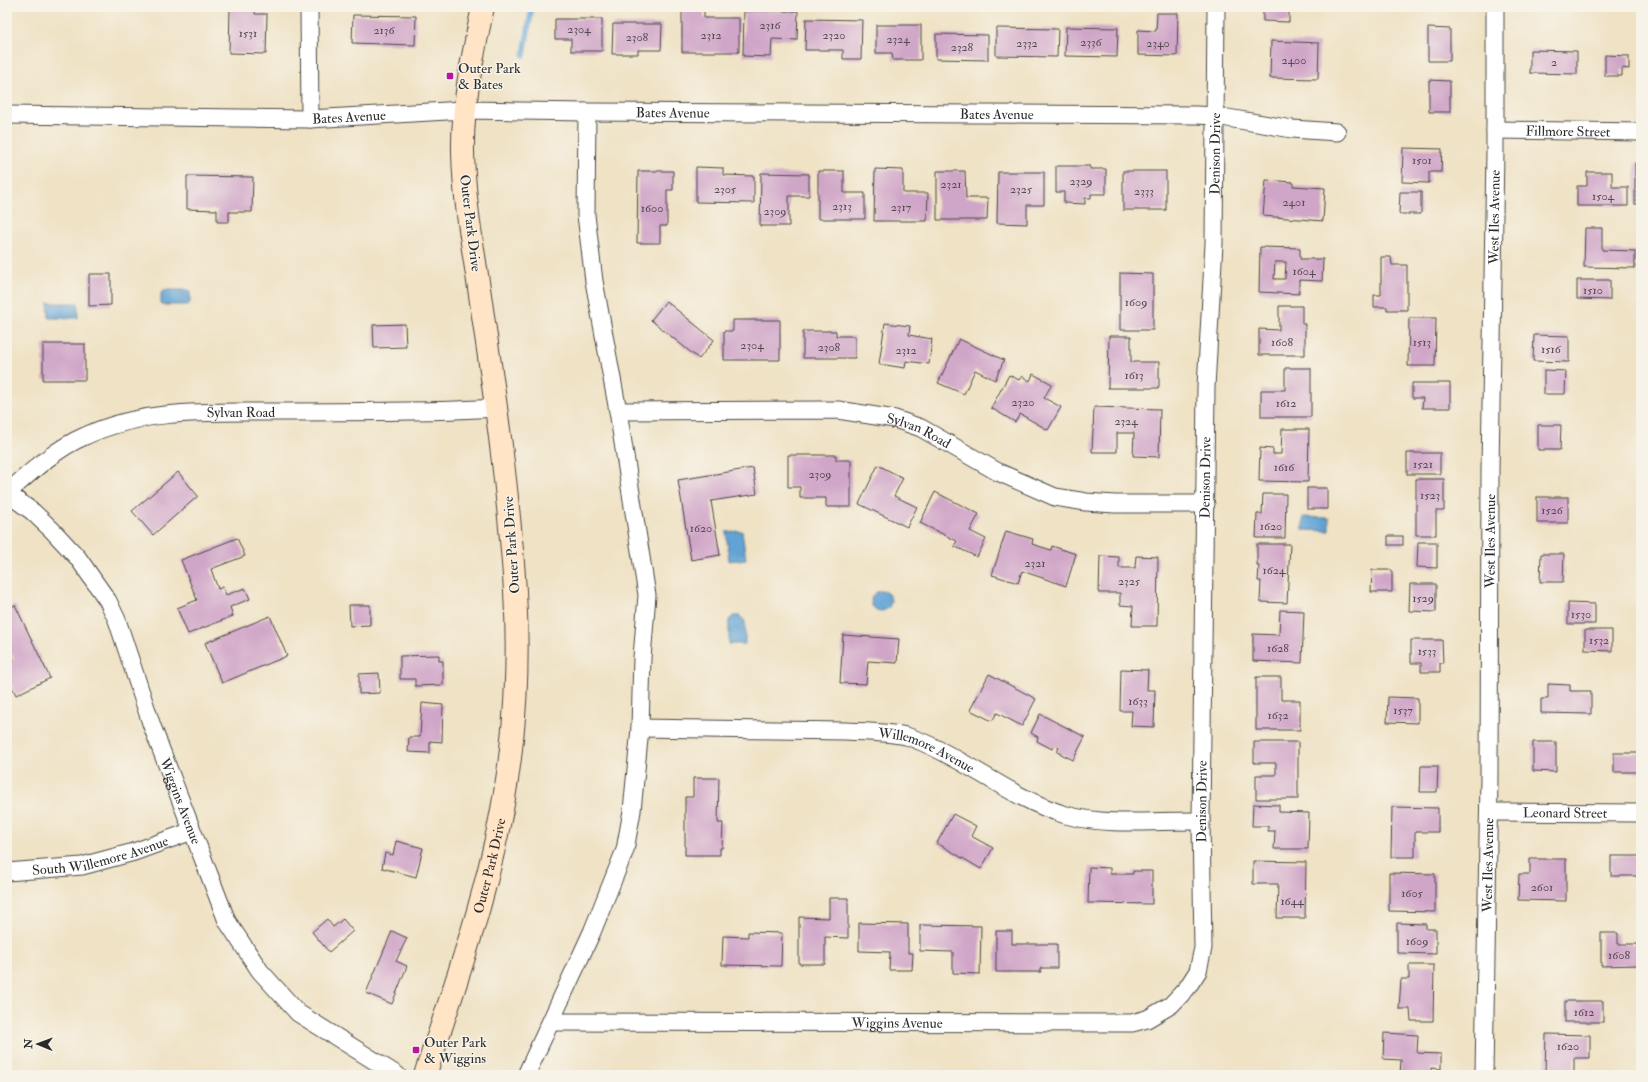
<svg xmlns="http://www.w3.org/2000/svg" width="1648" height="1082" viewBox="0 0 1648 1082" font-family="'IM FELL Double Pica',serif">
  <style>
    .water { fill: #60a3d4; stroke: #466780 }
    .lines { fill: none; stroke-linecap: round; stroke-linejoin: round }
    .stream { stroke: #60a3d4; stroke-width: 5.5 }
    .building { fill: #d0a6c8; fill-rule: evenodd }
    .street-casing { stroke: #484642; stroke-width: 19 }
    .secondary-casing { stroke: #484642; stroke-width: 24 }
    .street { stroke: #fff; stroke-width: 17 }
    .secondary { stroke: #ffe4c6; stroke-width: 22 }
    .poi-dot { fill: #b5179e; stroke: #f7f3e8; stroke-width: 1.5 }
    .labels { text-anchor: middle; stroke-width: 3; stroke-linejoin: round; paint-order: stroke }
    .number-label { font-size: 12px; fill: #544a52 }
    .poi-label { font-size: 14px; fill: #2b2b2b; stroke: #f7f3e8; text-anchor: start }
    .street-label { font-size: 14px; fill: #2b2b2b; stroke: #f7f3e8 }
  </style>
  <rect width="100%" height="100%" fill="#f7f3e8"/>
  <filter id="ink" filterUnits="userSpaceOnUse"><feTurbulence type="fractalNoise" baseFrequency=".025" numOctaves="2"/><feDisplacementMap in="SourceGraphic" scale="8" xChannelSelector="R" yChannelSelector="G"/><feConvolveMatrix kernelMatrix="1 2 1 2 8 2 1 2 1" color-interpolation-filters="sRGB"/></filter>
  <filter id="wash" filterUnits="userSpaceOnUse"><feTurbulence type="fractalNoise" baseFrequency=".012" numOctaves="4" result="noise"/><feDisplacementMap in="SourceGraphic" scale="16" xChannelSelector="R" yChannelSelector="G"/><feGaussianBlur stdDeviation="0.9" result="paint"/><feColorMatrix in="noise" values="0 0 0 0 0 0 0 0 0 0 0 0 0 0 0 0 0 1.4 0 .05"/><feComposite in="paint" operator="in"/></filter>
  <g filter="url(#wash)">
    <rect width="100%" height="100%" fill="#efe2c5"/>
    <!-- water -->
    <g class="water">
      <path d="M164 290H188L190 293V303L188 305H164L161 303V293Z"/>
      <path d="M48 303H78V318H49Z"/>
      <path d="M1303 517 1329 518V531L1303 530Z"/>
      <path d="M742 531 746 559 729 561 726 532Z"/>
      <circle cx="881" cy="601" r="10"/>
      <path d="M733 616H740L745 621V644H729V620Z"/>
    </g>
    <g class="lines">
      <!-- stream -->
      <path class="stream" d="M524 55 532 7"/>
    </g>
    <g id="blocks">
      <!-- building -->
      <g class="building">
        <path d="M230 7H255V14H267L266 54 229 53Z"/>
        <path d="M1263 7H1300V9L1289 8V22L1263 21Z"/>
        <path d="M682 10H704V18H739V52H682Z"/>
        <path d="M744 11H798L797 40 772 39 771 57 743 56Z"/>
        <path d="M1157 13H1178L1177 56 1138 55V30L1156 31Z"/>
        <path d="M353 15 416 16 415 45 352 43Z"/>
        <path d="M555 19H602V51H571V39H555Z"/>
        <path d="M806 19 862 20 861 59H843V50H805Z"/>
        <path d="M613 24H662L661 50H638V54H612Z"/>
        <path d="M876 25H921V60H893L892 53H876Z"/>
        <path d="M1066 27 1118 28 1117 57 1065 56Z"/>
        <path d="M996 28 1058 29 1057 57 996 56Z"/>
        <path d="M1428 28 1450 29V61H1428Z"/>
        <path d="M936 34 988 35V60L936 59Z"/>
        <path d="M1271 41 1319 43 1318 79 1270 78Z"/>
        <path d="M1530 50 1577 51V74L1530 73Z"/>
        <path d="M1605 55 1629 56V69L1622 68V76H1605Z"/>
        <path d="M1429 80 1450 81V112H1429Z"/>
        <path d="M1403 148 1442 149 1441 172H1429V183L1402 182Z"/>
        <rect x="1635" y="163" width="6" height="41"/>
        <path d="M1056 166H1090V169H1106V194H1091V198H1085V204L1064 203V192H1056Z"/>
        <path d="M696 167 723 168V175L754 176V203L696 202Z"/>
        <path d="M875 169 903 170V193H928L927 221H874Z"/>
        <path d="M638 171H673V190H667V226H660V243H637Z"/>
        <path d="M818 171H844V193H865V219H818Z"/>
        <path d="M937 171H965L966 198H988L987 220H937Z"/>
        <rect x="1123" y="171" width="43" height="39"/>
        <path d="M998 172H1044V205H1027V224L997 223Z"/>
        <path d="M1587 172H1612V187H1628V206H1577V186H1587Z"/>
        <path d="M761 173 809 174V196H789V226H760Z"/>
        <path d="M187 176 253 177 252 212H229V222H217V210L187 209Z"/>
        <path d="M1266 180 1293 182V186L1325 188 1323 221 1263 216Z"/>
        <path d="M1400 192H1421V214H1399Z"/>
        <path d="M1585 228H1602V250L1635 251V268L1584 267Z"/>
        <path d="M1260 247 1300 248V259H1323L1322 281 1299 280V294L1259 292ZM1275 262H1286L1285 279H1274Z"/>
        <path d="M1381 257H1391L1392 265H1407V310H1387V307H1374V295H1381Z"/>
        <path d="M1120 273 1153 274V330H1120Z"/>
        <path d="M89 274H111V305L89 306Z"/>
        <path d="M1577 280H1610V300L1577 299Z"/>
        <path d="M666 301 714 340 699 359 651 320Z"/>
        <path d="M1279 306H1302V324H1305V355H1259V329L1279 330Z"/>
        <path d="M1409 318H1436L1435 366H1408Z"/>
        <path d="M733 320H780V360H724V331H733Z"/>
        <path d="M885 323 910 326 909 335 932 339 929 364 906 361 905 368 879 364Z"/>
        <path d="M405 324 406 347 374 348 373 325Z"/>
        <path d="M803 331H836V336H855V358H803Z"/>
        <path d="M1534 335 1569 336V362L1533 361Z"/>
        <path d="M1109 336H1131V362H1159V388H1108Z"/>
        <path d="M959 339 1004 360 995 380 975 370 964 394 938 383Z"/>
        <rect x="43" y="344" width="42" height="36"/>
        <path d="M1285 368H1311V417H1261V390H1285Z"/>
        <path d="M1544 370 1566 371 1565 394H1544Z"/>
        <path d="M1033 374 1052 384 1044 398 1061 407 1048 430 1020 414 1015 422 991 408 1009 375 1019 380 1022 376 1030 381Z"/>
        <path d="M1412 383H1450V408H1422L1423 398H1412Z"/>
        <path d="M1094 407 1160 409 1159 457 1133 456 1134 433H1117V452H1092Z"/>
        <path d="M1538 425H1561L1560 450H1538Z"/>
        <path d="M1282 429H1309L1308 482 1259 481 1260 448 1273 449V454H1281Z"/>
        <rect x="1407" y="453" width="33" height="21"/>
        <path d="M788 455H836V460H851V507H826V498H800V487H788Z"/>
        <path d="M878 465 903 478 894 496 917 507 907 527 859 504Z"/>
        <path d="M753 468 757 494 711 501 720 555 691 560 678 480Z"/>
        <path d="M178 472 198 496 153 535 132 511Z"/>
        <path d="M1416 479H1444V511H1436V535H1416Z"/>
        <rect x="1307" y="488" width="20" height="21"/>
        <path d="M935 492 979 514 970 531 986 539 977 557 954 546 957 541 920 523Z"/>
        <path d="M1263 494H1286L1285 538H1256L1257 514H1262Z"/>
        <rect x="1537" y="497" width="31" height="26"/>
        <path d="M1006 531 1033 539 1032 544 1051 550 1052 546 1076 554 1066 586 1022 571 1018 583 992 575Z"/>
        <rect x="1388" y="536" width="15" height="9"/>
        <path d="M237 538 245 556 211 569 218 589 223 587 226 595 245 588 250 599 230 607 233 616 188 634 177 608 197 600 181 560Z"/>
        <path d="M1418 542H1437V568L1417 567Z"/>
        <path d="M1257 544H1290L1287 603 1260 602 1261 581H1258L1259 566H1257Z"/>
        <path d="M1541 554H1564L1563 582H1540Z"/>
        <path d="M1100 556 1119 557V568H1135L1136 556 1158 557 1157 626H1132L1133 606 1120 605V593H1099Z"/>
        <path d="M1372 570H1392V592H1371Z"/>
        <path d="M1410 584H1436V612L1409 611Z"/>
        <path d="M1568 603 1595 604V624H1568Z"/>
        <path d="M15 605 50 678 16 695 7 677V663L14 660 7 645V609Z"/>
        <path d="M349 605H370V625L350 626Z"/>
        <path d="M1280 610 1304 611 1302 663 1253 661V634L1279 635Z"/>
        <path d="M270 616 287 656 222 683 205 643Z"/>
        <path d="M1585 630H1612V651L1585 650Z"/>
        <path d="M843 635 899 639 897 663 868 661 866 684 840 683Z"/>
        <path d="M1411 640H1442L1443 663H1440V672H1421V663H1411Z"/>
        <path d="M439 655V661H443V685L415 686V679H400V656Z"/>
        <path d="M1121 669 1148 670 1147 690H1155L1154 727 1131 726 1132 711H1120Z"/>
        <path d="M379 673 380 693 359 694V674Z"/>
        <path d="M989 674 1036 699 1022 726 997 713 992 721 970 710Z"/>
        <path d="M1256 677H1281V700H1300V730H1256Z"/>
        <path d="M1548 684 1570 685V691H1591V714L1541 713V699H1548Z"/>
        <path d="M1388 697 1418 698V723L1387 722Z"/>
        <path d="M422 703 443 705 442 742 430 741V753L408 752 409 737H420Z"/>
        <path d="M1040 714 1085 737 1073 760 1057 752 1059 748 1054 745 1052 749 1037 741 1038 737 1031 733Z"/>
        <path d="M1254 742H1298V799H1256V775H1276V763H1254Z"/>
        <path d="M1533 742H1556V772L1533 771Z"/>
        <rect x="1614" y="753" width="27" height="19"/>
        <path d="M1421 766H1438L1437 792H1420Z"/>
        <path d="M693 778H719L718 823H723L722 848H720V855H685V797H693Z"/>
        <path d="M1253 804 1279 805V812L1309 813 1308 849H1274L1275 831H1268V826H1252Z"/>
        <path d="M1392 807 1438 808V832H1415V857H1391Z"/>
        <path d="M953 814 976 826 971 836 993 848 981 869 937 843Z"/>
        <path d="M396 841 423 848 416 877 382 868 385 853 393 855Z"/>
        <rect x="1611" y="856" width="30" height="20"/>
        <path d="M1530 859H1566V901L1518 900 1519 874H1530Z"/>
        <path d="M1253 861 1306 862 1305 918H1277L1278 884H1253Z"/>
        <path d="M1089 867 1110 868V874H1133V871H1152V904L1088 903Z"/>
        <path d="M1389 873 1435 874V912L1389 911Z"/>
        <path d="M829 898H848V938L825 937V964H799V917L829 918Z"/>
        <path d="M327 919 333 927 343 919 353 931 329 952 312 932Z"/>
        <path d="M859 923 908 924V953H913L912 970H889L890 952 859 951Z"/>
        <path d="M1397 923 1426 924V929H1436V954L1397 953Z"/>
        <path d="M920 925 981 926 980 974 953 973V952L920 951Z"/>
        <path d="M392 931 407 938 396 961 407 966 392 1004 366 993Z"/>
        <path d="M996 931H1012V944H1057V968H1041V972H996Z"/>
        <path d="M748 932 782 933 781 966 722 965 723 936 748 937Z"/>
        <path d="M1601 933H1618V944H1638V965L1601 966Z"/>
        <path d="M1409 965H1434L1433 1021H1411L1410 1009H1399L1401 979H1409Z"/>
        <rect x="1565" y="1001" width="38" height="21"/>
        <path d="M1384 1033 1418 1035 1417 1053 1441 1054V1069L1431 1068V1075H1400L1401 1060 1383 1059Z"/>
        <path d="M1546 1034 1590 1035V1058H1574V1075H1545Z"/>
        <rect x="910" y="1072" width="22" height="3"/>
      </g>
    </g>
  </g>
  <g filter="url(#ink)">
    <use href="#blocks" fill-opacity="0" stroke="#484642" stroke-width="1"/>
    <g class="lines">
      <defs>
        <g id="street">
          <path d="M309 7 310 119"/>
          <path id="s1" d="M7 115 310 119 464 110 587 112 1196 115 1216 116 1292 129 1337 132"/>
          <path id="s2" d="M1495 130 1641 132"/>
          <path id="s3" d="M618 411 838 410 895 419 921 428 998 472 1055 497 1086 502 1115 504H1206"/>
          <path id="s4" d="M7 493 33 512 52 530 78 558 108 601 117 620 152 726 227 921 260 971 298 1013 397 1075"/>
          <path id="s5" d="M7 493C31 472 55 449 85 436 143 409 207 412 270 412 345 411 421 413 497 408"/>
          <path id="s6" d="M640 728 845 731C865 732 886 732 906 736 926 742 945 753 963 763 996 782 1029 804 1066 815 1109 827 1157 820 1201 821"/>
          <path id="s7" d="M1489 812 1641 813"/>
          <path id="s8" d="M7 872 82 866 134 852 192 831"/>
          <path id="s9" d="M551 1022 1132 1023 1147 1019 1171 1005 1187 988 1198 971 1203 948 1201 821 1206 387 1214 243 1216 7"/>
          <path d="M526 1075 592 932 625 850 632 811 640 728 642 658 647 595 618 411 594 281 586 215 587 112"/>
          <path id="s10" d="M1484 1075 1489 780 1490 471 1495 150V7"/>
        </g>
        <g id="secondary">
          <path id="s11" d="M425 1075C461 969 499 861 511 749 517 697 518 643 515 591 509 496 496 403 482 309 475 257 464 205 463 152 462 103 473 55 483 7"/>
        </g>
      </defs>
      <!-- street casing -->
      <use href="#street" class="street-casing"/>
      <!-- secondary casing -->
      <use href="#secondary" class="secondary-casing"/>
      <!-- street -->
      <use href="#street" class="street"/>
      <!-- secondary -->
      <use href="#secondary" class="secondary"/>
    </g>
  </g>
  <!-- markers -->
  <g class="poi-dot">
    <rect x="446" y="72" width="8" height="8" rx="2"/>
    <rect x="412" y="1046" width="8" height="8" rx="2"/>
  </g>
  <g class="labels">
    <!-- number labels -->
    <g class="number-label">
      <text x="770" y="29">2316</text>
      <text x="579" y="33">2304</text>
      <text x="384" y="34">2136</text>
      <text x="248" y="37">1531</text>
      <text x="711" y="39">2312</text>
      <text x="834" y="39">2320</text>
      <text x="637" y="41">2308</text>
      <text x="898" y="43">2324</text>
      <text x="1091" y="46">2336</text>
      <text x="1027" y="47">2332</text>
      <text x="1158" y="47">2340</text>
      <text x="962" y="51">2328</text>
      <text x="1294" y="64">2400</text>
      <text x="1554" y="66">2</text>
      <text x="1422" y="164">1501</text>
      <text x="1081" y="185">2329</text>
      <text x="951" y="188">2321</text>
      <text x="725" y="193">2305</text>
      <text x="1021" y="193">2325</text>
      <text x="1144" y="195">2333</text>
      <text x="1603" y="200">1504</text>
      <text x="1294" y="206">2401</text>
      <text x="842" y="210">2313</text>
      <text x="901" y="211">2317</text>
      <text x="652" y="212">1600</text>
      <text x="775" y="215">2309</text>
      <text x="1304" y="275">1604</text>
      <text x="1593" y="294">1510</text>
      <text x="1136" y="306">1609</text>
      <text x="1282" y="346">1608</text>
      <text x="1422" y="346">1513</text>
      <text x="752" y="349">2304</text>
      <text x="829" y="351">2308</text>
      <text x="1551" y="353">1516</text>
      <text x="906" y="354">2312</text>
      <text x="1134" y="379">1613</text>
      <text x="1023" y="406">2320</text>
      <text x="1286" y="407">1612</text>
      <text x="1126" y="425">2324</text>
      <text x="1423" y="468">1521</text>
      <text x="1284" y="471">1616</text>
      <text x="820" y="478">2309</text>
      <text x="1430" y="499">1523</text>
      <text x="1552" y="514">1526</text>
      <text x="1271" y="530">1620</text>
      <text x="701" y="532">1620</text>
      <text x="1035" y="567">2321</text>
      <text x="1274" y="574">1624</text>
      <text x="1129" y="585">2325</text>
      <text x="1423" y="602">1529</text>
      <text x="1581" y="618">1530</text>
      <text x="1599" y="644">1532</text>
      <text x="1278" y="652">1628</text>
      <text x="1427" y="655">1533</text>
      <text x="1138" y="705">1633</text>
      <text x="1403" y="714">1537</text>
      <text x="1278" y="719">1632</text>
      <text x="1542" y="891">2601</text>
      <text x="1412" y="897">1605</text>
      <text x="1292" y="905">1644</text>
      <text x="1417" y="945">1609</text>
      <text x="1619" y="959">1608</text>
      <text x="1584" y="1016">1612</text>
      <text x="1568" y="1050">1620</text>
    </g>
    <!-- poi labels -->
    <g class="poi-label">
      <text x="458" y="73">Outer Park<tspan x="458" dy="16">&amp; Bates</tspan></text>
      <text x="424" y="1047">Outer Park<tspan x="424" dy="16">&amp; Wiggins</tspan></text>
    </g>
    <!-- street labels -->
    <g class="street-label">
      <text dy="5" stroke="none"><textPath href="#s1" startOffset="666">Bates Avenue</textPath></text>
      <text dy="5" stroke="none"><textPath href="#s1" startOffset="990">Bates Avenue</textPath></text>
      <text dy="5" stroke="none"><textPath href="#s1" startOffset="342">Bates Avenue</textPath></text>
      <text dy="5" stroke="none"><textPath href="#s2" startOffset="73">Fillmore Street</textPath></text>
      <text dy="5" stroke="none"><textPath href="#s9" startOffset="1486">Denison Drive</textPath></text>
      <text dy="5" stroke="none"><textPath href="#s10" startOffset="858">West Iles Avenue</textPath></text>
      <text transform="translate(471 223) rotate(83)" y="5">Outer Park Drive</text>
      <text dy="5" stroke="none"><textPath href="#s5" startOffset="256">Sylvan Road</textPath></text>
      <text dy="5" stroke="none"><textPath href="#s3" startOffset="304">Sylvan Road</textPath></text>
      <text dy="5" stroke="none"><textPath href="#s9" startOffset="1162">Denison Drive</textPath></text>
      <text dy="5" stroke="none"><textPath href="#s10" startOffset="534">West Iles Avenue</textPath></text>
      <text transform="translate(511 545) rotate(-94)" y="5">Outer Park Drive</text>
      <text dy="5" stroke="none"><textPath href="#s6" startOffset="290">Willemore Avenue</textPath></text>
      <text dy="5" stroke="none"><textPath href="#s4" startOffset="362">Wiggins Avenue</textPath></text>
      <text dy="5" stroke="none"><textPath href="#s9" startOffset="838">Denison Drive</textPath></text>
      <text dy="5" stroke="none"><textPath href="#s7" startOffset="76">Leonard Street</textPath></text>
      <text dy="5" stroke="none"><textPath href="#s8" startOffset="95">South Willemore Avenue</textPath></text>
      <text dy="5" stroke="none"><textPath href="#s10" startOffset="210">West Iles Avenue</textPath></text>
      <text dy="5" stroke="none"><textPath href="#s11" startOffset="219">Outer Park Drive</textPath></text>
      <text dy="5" stroke="none"><textPath href="#s9" startOffset="346">Wiggins Avenue</textPath></text>
    </g>
  </g>
  <!-- margin -->
  <rect width="1648" height="1082" fill="none" stroke="#f7f3e8" stroke-width="24"/>
  <!-- north arrow -->
  <g transform="translate(38 1044) rotate(271)" stroke="#f7f3e8" stroke-width="3" paint-order="stroke">
  <path d="M0-3L7 15L0 10L-7 15Z" fill="#2b2b2b"/>
  <text y="-6" font-size="11" font-weight="bold" text-anchor="middle" fill="#2b2b2b">N</text>
  </g>
</svg>
